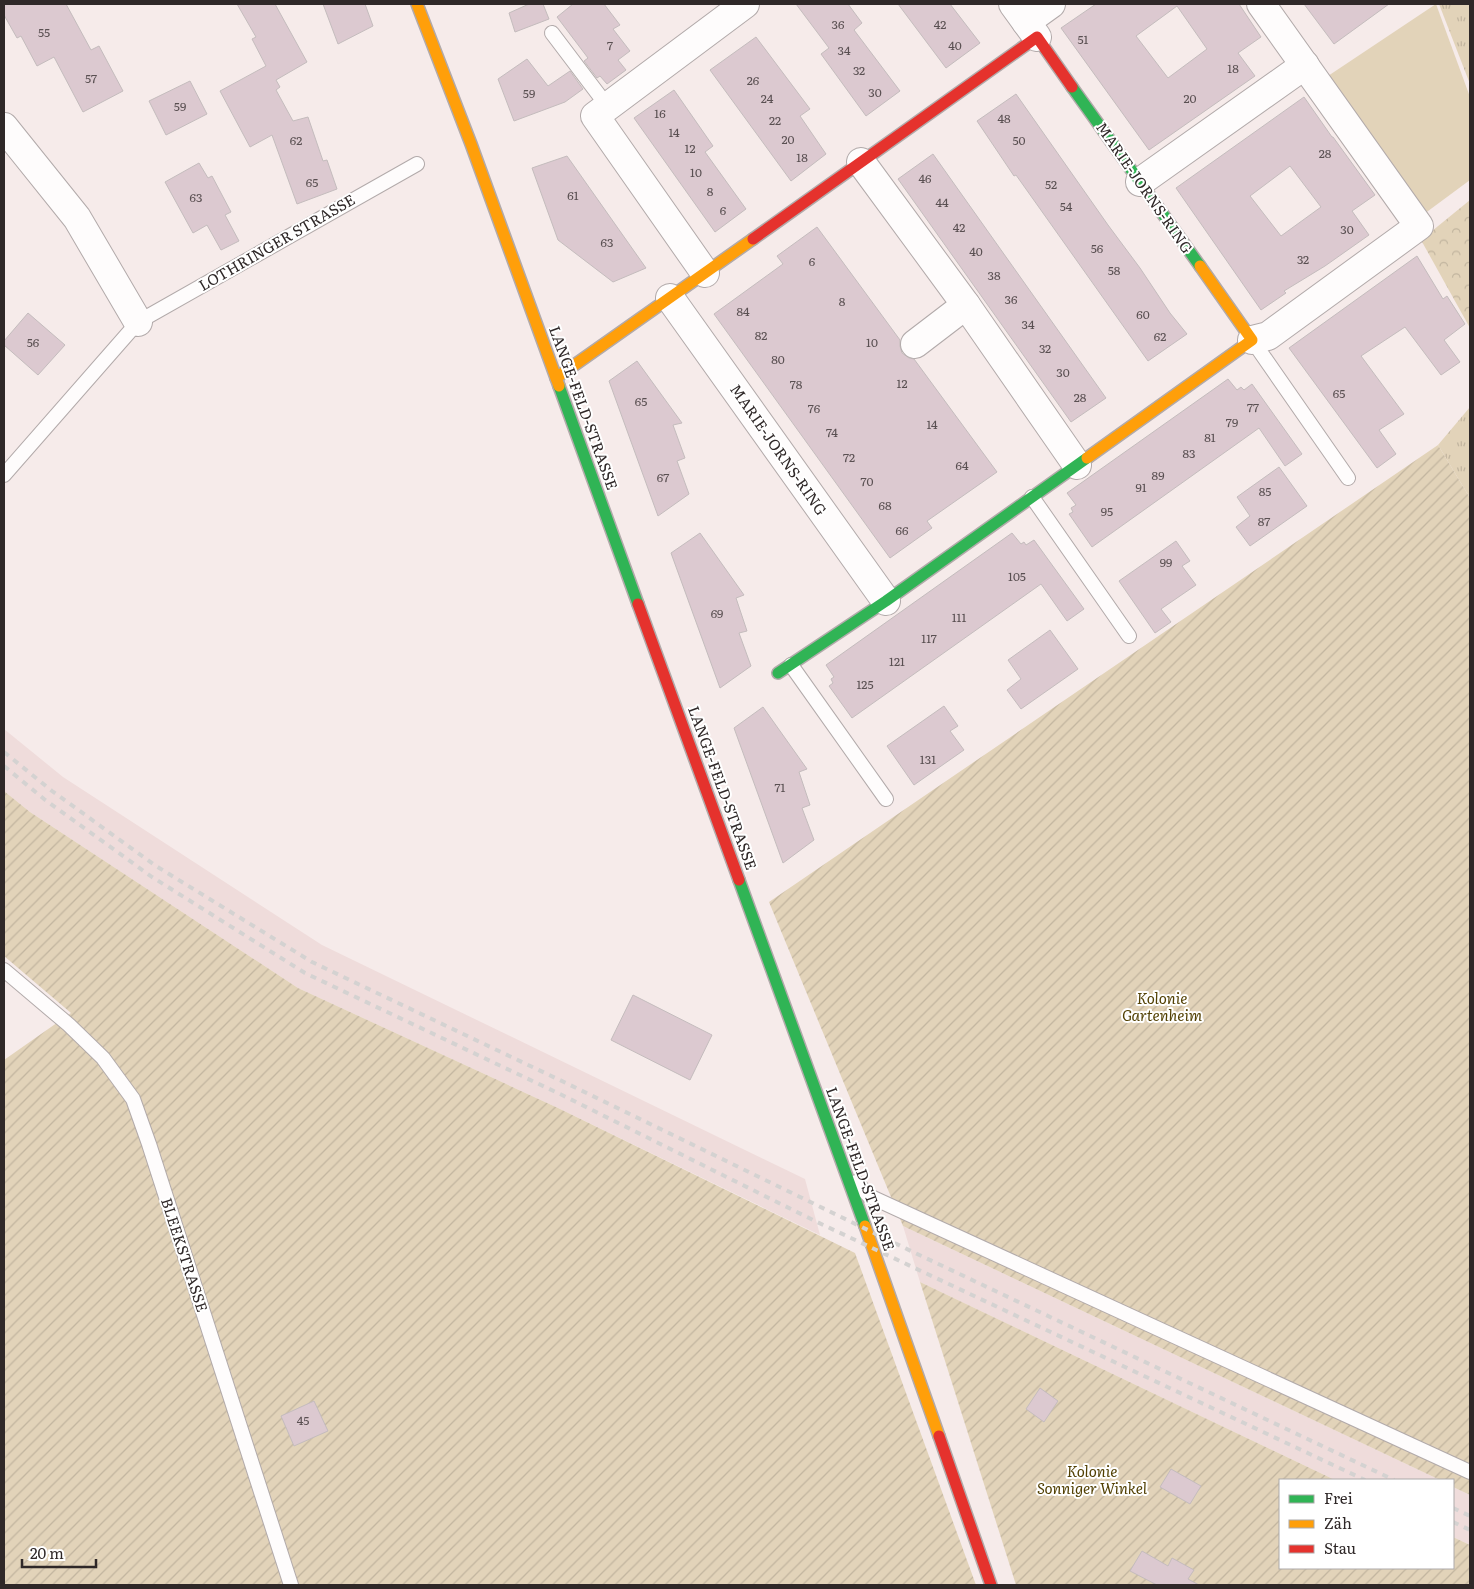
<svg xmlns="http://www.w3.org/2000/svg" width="1474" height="1589" viewBox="0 0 1474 1589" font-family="Literata,serif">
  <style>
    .built { fill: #efdcdb }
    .grass { fill: url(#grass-tufts) }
    .forest { fill: url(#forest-crowns) }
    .park { fill: #e2d3b9 }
    .garden { fill: url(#garden-furrows) }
    .building { fill: #dcc9d0; stroke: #c4bcbd; fill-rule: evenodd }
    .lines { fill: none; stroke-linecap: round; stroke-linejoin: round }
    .lane-casing { stroke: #b2aaaa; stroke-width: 16 }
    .street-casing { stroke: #b2aaaa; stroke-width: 30 }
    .fast-casing { stroke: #b2aaaa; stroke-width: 14 }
    .slow-casing { stroke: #b2aaaa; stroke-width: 14 }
    .jam-casing { stroke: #b2aaaa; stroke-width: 14 }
    .lane { stroke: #fefcfc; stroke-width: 14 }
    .street { stroke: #fefcfc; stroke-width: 28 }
    .fast { stroke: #30b455; stroke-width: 11 }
    .slow { stroke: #ff9f0a; stroke-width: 11 }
    .jam { stroke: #e5322d; stroke-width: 11 }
    .rail { stroke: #d4d2d1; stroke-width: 4; stroke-dasharray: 6 6; stroke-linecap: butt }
    .labels { text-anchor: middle; stroke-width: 4; stroke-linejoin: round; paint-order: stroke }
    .number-label { font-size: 12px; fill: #5a5052 }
    .street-label { font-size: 15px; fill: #2f2828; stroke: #fff }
    .park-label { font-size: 15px; font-style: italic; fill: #513f02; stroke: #fff }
  </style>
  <defs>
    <pattern id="grass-tufts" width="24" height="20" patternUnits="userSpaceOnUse" patternTransform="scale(1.25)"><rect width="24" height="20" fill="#e2d3b9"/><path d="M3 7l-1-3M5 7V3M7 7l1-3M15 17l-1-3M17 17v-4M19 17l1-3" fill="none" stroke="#c2b59f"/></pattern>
    <pattern id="forest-crowns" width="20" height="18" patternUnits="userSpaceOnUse" patternTransform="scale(1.25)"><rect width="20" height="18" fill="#e2d3b9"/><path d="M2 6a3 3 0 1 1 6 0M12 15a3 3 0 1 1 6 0" fill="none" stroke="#c2b59f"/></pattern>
    <pattern id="garden-furrows" width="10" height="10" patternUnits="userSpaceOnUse" patternTransform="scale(1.25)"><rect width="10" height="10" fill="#e2d3b9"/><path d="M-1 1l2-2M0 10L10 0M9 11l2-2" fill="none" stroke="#c2b59f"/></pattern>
  </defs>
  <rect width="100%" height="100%" fill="#f6ebea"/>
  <!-- built -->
  <g class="built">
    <path d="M4 729 63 777 322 945 805 1179 820 1235 558 1108 298 988 30 812 4 791Z"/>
    <path d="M903 1226 1440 1480H1335L920 1282Z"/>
    <path d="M1453 1487 1470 1495V1545L1453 1537Z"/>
  </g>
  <!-- grass -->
  <g class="grass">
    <path d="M1439 4H1470V84Z"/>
    <path d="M1470 407V498L1438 445Z"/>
  </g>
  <!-- forest -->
  <path class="forest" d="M1470 200V328L1421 240Z"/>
  <!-- park -->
  <path class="park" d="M1436 4 1470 97V180L1424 214 1325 78Z"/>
  <!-- garden -->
  <g class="garden">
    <path d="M1438 445 1470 498V1495L1453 1487V1480H1440L903 1226 769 902Z"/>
    <path d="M4 791 30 812 298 988 558 1108 855 1253 976 1585H4V1060L71 1013 4 956Z"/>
    <path d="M920 1282 1335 1480H1280V1568H1453V1537L1470 1545V1585H1016Z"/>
  </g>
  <!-- building -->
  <g class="building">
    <path d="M4 4H66L91 50 99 46 123 91 83 112 54 57 37 66 21 36 17 38 4 15Z"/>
    <path d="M237 4H275L307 62 276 80 280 87 276 90 293 121 308 117 323 161 327 160 337 189 297 204 272 135 250 147 220 91 266 66 252 39 256 37Z"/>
    <path d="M323 4H365L373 26 338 44Z"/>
    <path d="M529 4H543L549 19 515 32 509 13Z"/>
    <path d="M573 4H604L620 25 613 29 630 51 618 60 626 70 607 84 600 76 597 78 584 61 588 58 557 17Z"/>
    <path d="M796 4H848L862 23 854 30 900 91 866 116 821 54 829 48Z"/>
    <path d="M898 4H950L980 43 946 68Z"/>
    <path d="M1096 4H1239L1261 37 1238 53 1255 76 1149 150 1061 28ZM1177 6 1207 49 1168 78 1136 36Z"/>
    <path d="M1304 4H1389L1334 44Z"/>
    <path d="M756 37 810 109 800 116 826 154 791 181 710 70Z"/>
    <path d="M527 59 548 86 570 71 583 89 565 102 514 121 498 79Z"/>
    <path d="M190 81 207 114 166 135 149 101Z"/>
    <path d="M674 90 713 146 705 152 746 209 715 232 634 118Z"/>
    <path d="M1016 94 1108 225 1140 268 1170 313 1187 334 1148 361 1016 175 1014 176 977 121Z"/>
    <path d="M1304 97 1332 137H1333L1375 195 1352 211 1369 235 1325 266 1284 291 1286 293 1261 310 1176 188ZM1290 166 1321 207 1281 236 1250 196Z"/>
    <path d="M933 154 1106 398 1071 422 898 179Z"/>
    <path d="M567 156 646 268 613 282 558 240 532 168Z"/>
    <path d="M199 163 208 178 212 176 231 212 225 215 239 241 221 250 207 225 193 233 165 182Z"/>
    <path d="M817 227 900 340V346L902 353 909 358 914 359 997 472 927 521 932 528 890 558 714 314 783 264 777 256Z"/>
    <path d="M1417 256 1443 299 1447 296 1465 324 1444 340 1460 362 1441 375 1405 327 1361 356 1404 414 1379 430 1396 454 1377 468 1289 348Z"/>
    <path d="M28 313 65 345 38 375 4 345V341Z"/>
    <path d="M637 361 682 423 673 425 685 458 677 461 689 494 658 516 609 381Z"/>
    <path d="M1228 379 1237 390 1241 387 1244 390 1252 384 1302 454 1285 466 1259 428 1092 547 1069 514 1073 512 1071 508 1076 505 1067 493Z"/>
    <path d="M1279 467 1307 506 1250 546 1236 527 1250 516 1237 497Z"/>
    <path d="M700 533 744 595 736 598 747 631 739 633 751 666 720 688 671 553Z"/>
    <path d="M1012 533 1021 544 1024 542 1026 545 1034 540 1084 609 1067 621 1041 584 852 718 829 686 833 683 831 679 834 677 826 665Z"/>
    <path d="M1176 541 1190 561 1182 566 1196 585 1161 609 1171 622 1155 633 1119 581Z"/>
    <path d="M1050 630 1078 669 1021 709 1007 690 1021 679 1008 660Z"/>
    <path d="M944 706 958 726 950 731 964 750 914 785 887 746Z"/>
    <path d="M763 707 807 769 799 772 810 805 802 808 814 840 783 863 734 728Z"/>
    <path d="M633 995 712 1035 690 1080 611 1040Z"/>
    <path d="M1040 1388 1058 1401 1044 1422 1026 1409Z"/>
    <path d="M314 1401 328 1431 294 1446 281 1416Z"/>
    <path d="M1171 1469 1201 1486 1190 1504 1160 1487Z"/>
    <path d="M1142 1551 1168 1566 1172 1558 1194 1570 1188 1579 1199 1585H1157L1130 1571Z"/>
  </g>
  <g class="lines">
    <defs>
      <g id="lane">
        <path d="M552 33 608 107"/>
        <path d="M1252 340 1348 478"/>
        <path d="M4 475 138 322 417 164"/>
        <path d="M1032 497 1129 636"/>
        <path d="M791 665 886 799"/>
        <path d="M4 970 69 1025 103 1058 133 1099 149 1144 291 1585"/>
        <path d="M856 1182 869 1196 1470 1472"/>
      </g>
      <g id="street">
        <path d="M1013 4 1037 37"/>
        <path d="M1026 22 1051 4"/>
        <path d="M4 127 77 218 138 322"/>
        <path d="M861 162 966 305 1077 465"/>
        <path d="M1140 182 1305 65"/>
        <path d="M705 273 595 116 745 4"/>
        <path d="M670 298 886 601"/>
        <path d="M1252 340 1268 336 1419 226 1261 4"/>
        <path d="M915 344 966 305"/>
      </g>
      <g id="fast">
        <path d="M1072 87 1200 266"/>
        <path d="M559 386 638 604"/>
        <path d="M778 673 886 601 1087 458"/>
        <path d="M739 880 865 1226"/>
      </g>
      <g id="slow">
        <path d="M417 4 471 144 559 386"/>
        <path d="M556 378 753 239"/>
        <path d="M1087 458 1252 340 1200 266"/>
        <path d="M865 1226 939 1436"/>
      </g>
      <g id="jam">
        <path d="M753 239 1037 37 1072 87"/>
        <path d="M638 604 739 880"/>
        <path d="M939 1436 991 1585"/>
      </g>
    </defs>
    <!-- lane casing -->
    <use href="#lane" class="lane-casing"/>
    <!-- street casing -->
    <use href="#street" class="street-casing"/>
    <!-- fast casing -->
    <use href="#fast" class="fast-casing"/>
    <!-- slow casing -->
    <use href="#slow" class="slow-casing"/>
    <!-- jam casing -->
    <use href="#jam" class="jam-casing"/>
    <!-- lane -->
    <use href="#lane" class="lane"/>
    <!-- street -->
    <use href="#street" class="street"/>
    <!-- fast -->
    <use href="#fast" class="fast"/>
    <!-- slow -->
    <use href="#slow" class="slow"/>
    <!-- jam -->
    <use href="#jam" class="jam"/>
    <!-- rail -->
    <g class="rail">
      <path d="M4 752 52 791 156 866 312 962 566 1083 911 1251 1394 1480"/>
      <path d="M4 766 44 799 152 877 305 973 562 1095 817 1222 1365 1480"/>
      <path d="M1453 1508 1470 1516"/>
      <path d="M1453 1522 1470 1530"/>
    </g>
  </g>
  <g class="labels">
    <!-- number labels -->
    <g class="number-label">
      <text x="838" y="29">36</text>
      <text x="940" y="29">42</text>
      <text x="44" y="37">55</text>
      <text x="1083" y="44">51</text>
      <text x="610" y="50">7</text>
      <text x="955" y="50">40</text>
      <text x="844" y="55">34</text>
      <text x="1233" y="73">18</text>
      <text x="859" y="75">32</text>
      <text x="91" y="83">57</text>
      <text x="753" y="85">26</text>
      <text x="875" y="97">30</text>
      <text x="529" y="98">59</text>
      <text x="767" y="103">24</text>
      <text x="1190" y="103">20</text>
      <text x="180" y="111">59</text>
      <text x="660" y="118">16</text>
      <text x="1004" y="123">48</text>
      <text x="775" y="125">22</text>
      <text x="674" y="137">14</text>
      <text x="788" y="144">20</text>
      <text x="296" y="145">62</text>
      <text x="1019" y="145">50</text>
      <text x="690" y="153">12</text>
      <text x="1325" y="158">28</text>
      <text x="802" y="162">18</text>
      <text x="696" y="177">10</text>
      <text x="925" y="183">46</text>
      <text x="312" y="187">65</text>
      <text x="1051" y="189">52</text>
      <text x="710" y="196">8</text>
      <text x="573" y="200">61</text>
      <text x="196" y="202">63</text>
      <text x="942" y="207">44</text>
      <text x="1066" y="211">54</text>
      <text x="723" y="215">6</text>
      <text x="959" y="232">42</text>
      <text x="1347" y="234">30</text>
      <text x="607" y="247">63</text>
      <text x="1097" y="253">56</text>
      <text x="976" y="256">40</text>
      <text x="1303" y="264">32</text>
      <text x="812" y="266">6</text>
      <text x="1114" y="275">58</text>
      <text x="994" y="280">38</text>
      <text x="1011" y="304">36</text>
      <text x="842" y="306">8</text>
      <text x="743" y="316">84</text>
      <text x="1143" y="319">60</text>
      <text x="1028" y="329">34</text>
      <text x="761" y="340">82</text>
      <text x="1160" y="341">62</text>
      <text x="33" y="347">56</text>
      <text x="872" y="347">10</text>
      <text x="1045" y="353">32</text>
      <text x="778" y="364">80</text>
      <text x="1063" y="377">30</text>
      <text x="902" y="388">12</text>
      <text x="796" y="389">78</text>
      <text x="1339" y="398">65</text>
      <text x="1080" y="402">28</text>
      <text x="641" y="406">65</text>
      <text x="1253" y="412">77</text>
      <text x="814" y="413">76</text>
      <text x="1232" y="427">79</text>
      <text x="932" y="429">14</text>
      <text x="832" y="437">74</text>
      <text x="1210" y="442">81</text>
      <text x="1189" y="458">83</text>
      <text x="849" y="462">72</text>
      <text x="962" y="470">64</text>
      <text x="1158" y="480">89</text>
      <text x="663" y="482">67</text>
      <text x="867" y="486">70</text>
      <text x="1141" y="492">91</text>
      <text x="1265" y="496">85</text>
      <text x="885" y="510">68</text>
      <text x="1107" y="516">95</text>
      <text x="1264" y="526">87</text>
      <text x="902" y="535">66</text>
      <text x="1166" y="567">99</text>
      <text x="1017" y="581">105</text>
      <text x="717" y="618">69</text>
      <text x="959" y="622">111</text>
      <text x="929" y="643">117</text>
      <text x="897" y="666">121</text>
      <text x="865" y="689">125</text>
      <text x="928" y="764">131</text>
      <text x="780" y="792">71</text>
      <text x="303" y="1425">45</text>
    </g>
    <!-- street labels -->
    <g class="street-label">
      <text transform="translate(1144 188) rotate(55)" y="5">MARIE-JORNS-RING</text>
      <text transform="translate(277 243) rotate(-30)" y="5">LOTHRINGER STRASSE</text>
      <text transform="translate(583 408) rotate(70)" y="5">LANGE-FELD-STRASSE</text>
      <text transform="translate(778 450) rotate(55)" y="5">MARIE-JORNS-RING</text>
      <text transform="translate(722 788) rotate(70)" y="5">LANGE-FELD-STRASSE</text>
      <text transform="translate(860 1169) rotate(70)" y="5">LANGE-FELD-STRASSE</text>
      <text transform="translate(184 1255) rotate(72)" y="5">BLEEKSTRASSE</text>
    </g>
    <!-- park labels -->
    <g class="park-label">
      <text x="1162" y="1004">Kolonie<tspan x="1162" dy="17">Gartenheim</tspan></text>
      <text x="1092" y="1477">Kolonie<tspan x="1092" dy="17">Sonniger Winkel</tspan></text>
    </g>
  </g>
  <!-- border -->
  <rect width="1474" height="1589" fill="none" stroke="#2f2828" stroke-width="10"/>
  <!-- legend -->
  <rect x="1279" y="1479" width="175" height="90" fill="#ffffff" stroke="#aca9a9"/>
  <rect x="1289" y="1495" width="25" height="8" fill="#30b455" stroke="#aca9a9"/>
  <text x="1324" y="1504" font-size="15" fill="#2f2828">Frei</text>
  <rect x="1289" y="1520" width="25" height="8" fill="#ff9f0a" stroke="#aca9a9"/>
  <text x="1324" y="1529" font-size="15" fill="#2f2828">Zäh</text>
  <rect x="1289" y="1545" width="25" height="8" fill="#e5322d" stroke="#aca9a9"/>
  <text x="1324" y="1554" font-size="15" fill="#2f2828">Stau</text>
  <!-- scale -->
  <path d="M22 1559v8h74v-8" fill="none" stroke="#2f2828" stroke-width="2.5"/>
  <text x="30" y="1559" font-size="15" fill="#2f2828" stroke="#ffffff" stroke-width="4" paint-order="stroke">20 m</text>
</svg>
